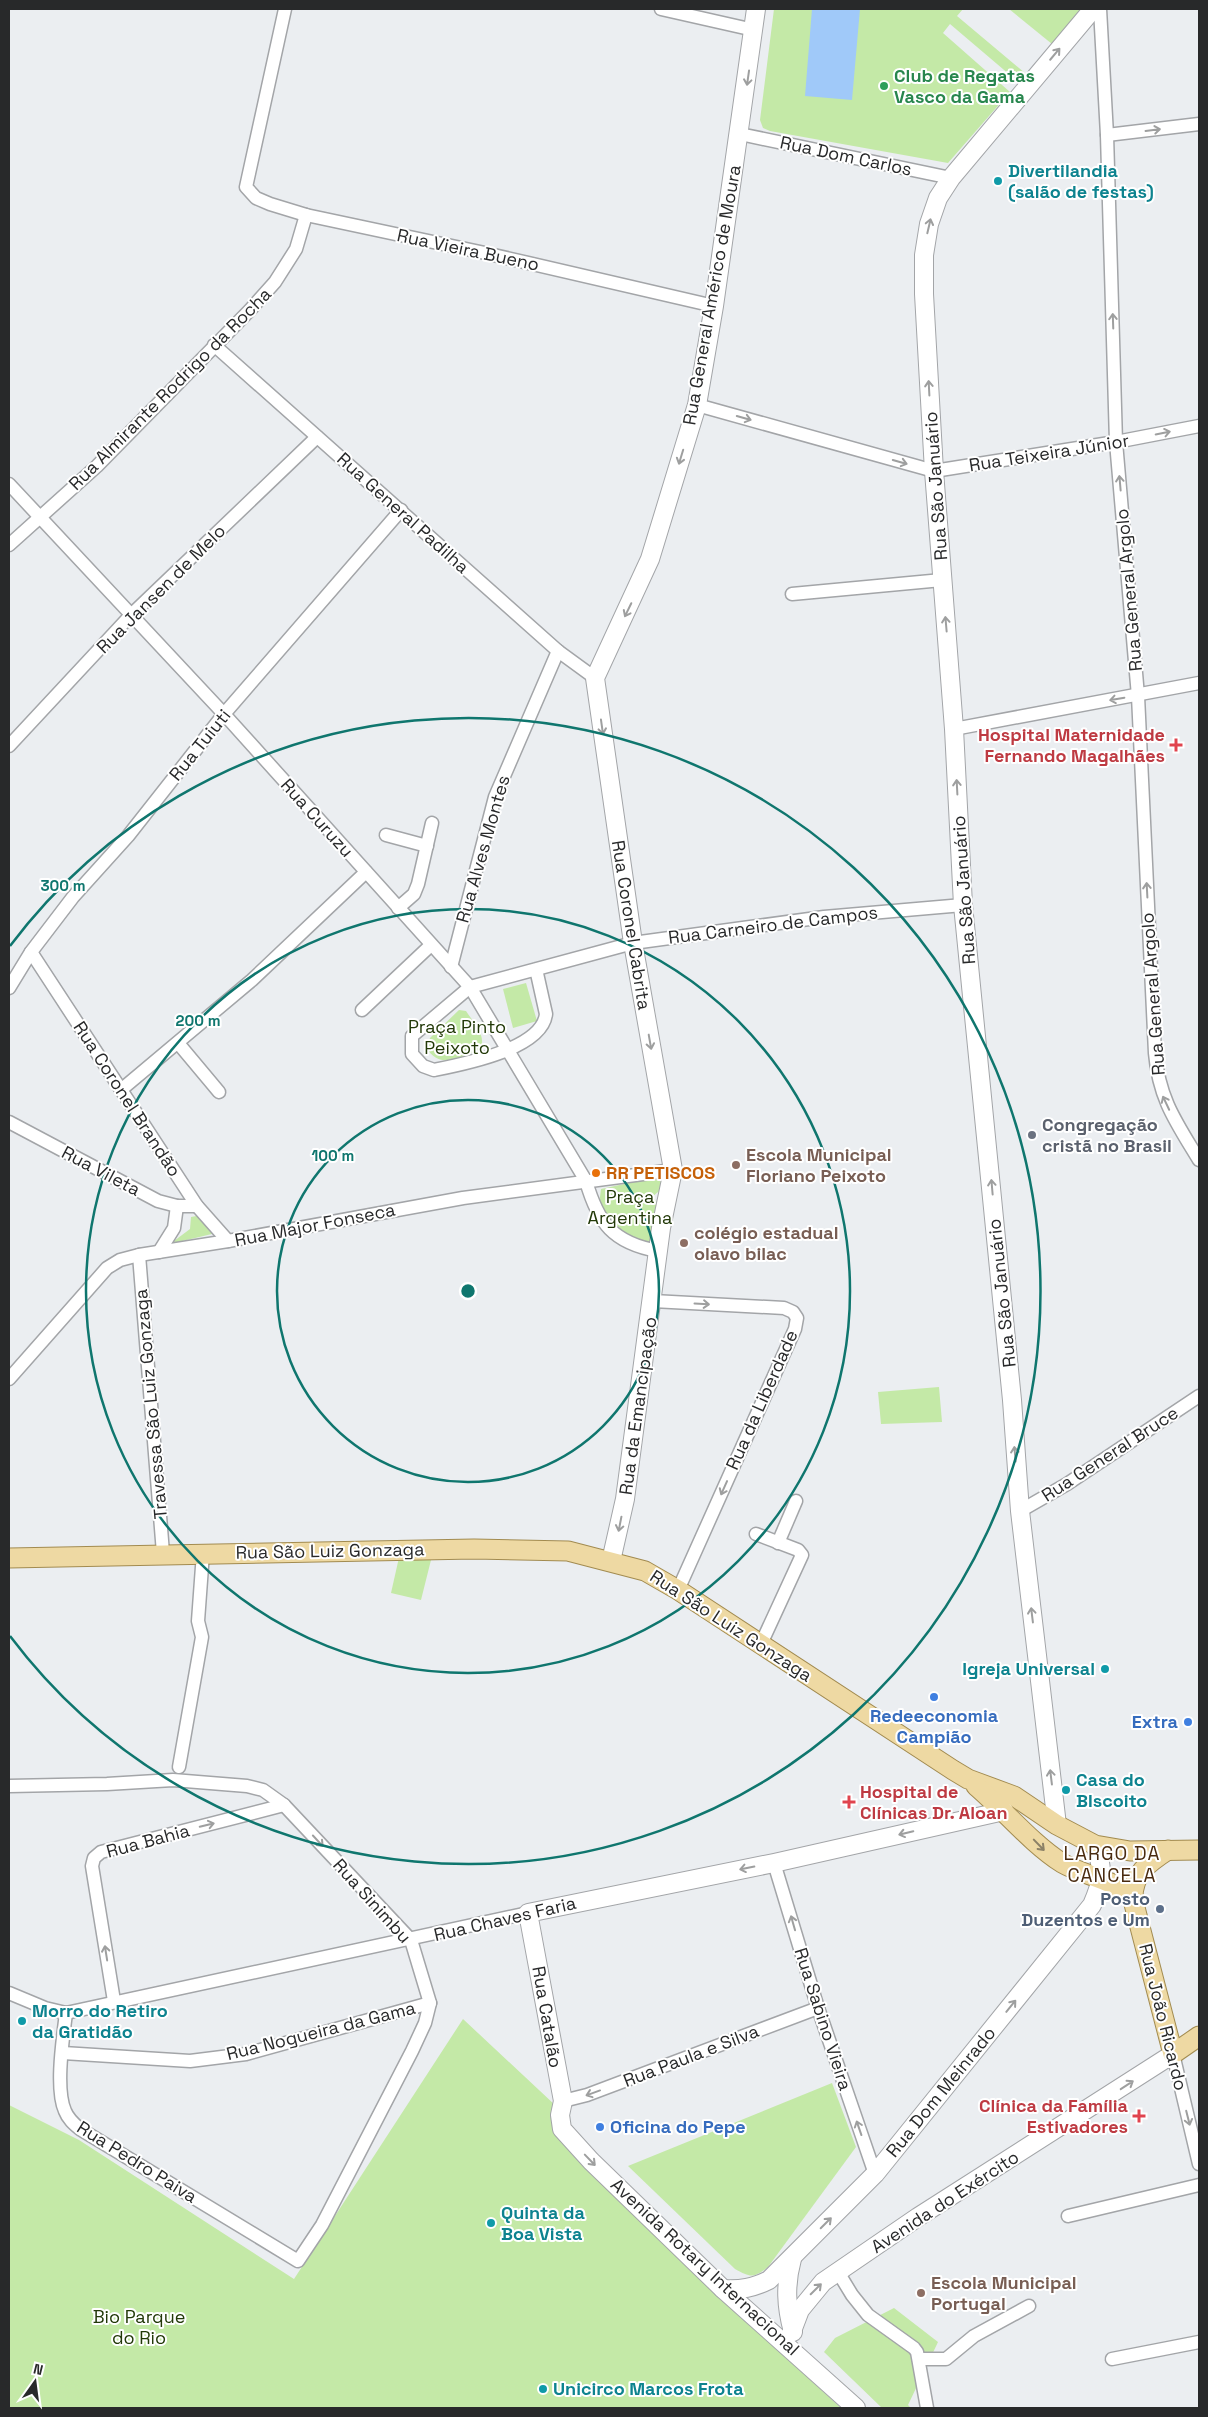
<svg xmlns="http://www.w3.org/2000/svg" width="1208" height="2417" viewBox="0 0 1208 2417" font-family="'Space Grotesk',sans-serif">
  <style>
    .green { fill: #c4e9a7 }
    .water { fill: #a0c9f9 }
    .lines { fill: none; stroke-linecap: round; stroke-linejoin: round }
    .street-casing { stroke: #a3a5a8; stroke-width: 15 }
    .secondary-casing { stroke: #a3a5a8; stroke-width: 20 }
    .primary-casing { stroke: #a28b50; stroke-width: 21 }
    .street { stroke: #fff; stroke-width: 12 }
    .secondary { stroke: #fff; stroke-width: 18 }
    .primary { stroke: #eed9a3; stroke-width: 19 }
    .oneway { stroke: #9e9f9f }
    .oneway2 { stroke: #8b8166 }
    .ring { fill: none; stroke: #0f766e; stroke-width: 2.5 }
    .leisure-dot { fill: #2e9e5b; stroke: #fff; stroke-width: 2 }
    .culture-dot { fill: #0f9aa8; stroke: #fff; stroke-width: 2 }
    .health-dot { fill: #e0444e; stroke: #fff; stroke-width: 2 }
    .worship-dot { fill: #6b7280; stroke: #fff; stroke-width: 2 }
    .education-dot { fill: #8d6e63; stroke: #fff; stroke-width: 2 }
    .food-dot { fill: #e8710a; stroke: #fff; stroke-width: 2 }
    .shop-dot { fill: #3f7fe0; stroke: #fff; stroke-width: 2 }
    .service-dot { fill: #5c6f8a; stroke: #fff; stroke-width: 2 }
    .labels { text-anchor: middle; stroke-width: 4; stroke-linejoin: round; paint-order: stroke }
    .leisure-label { font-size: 18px; font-weight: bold; fill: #27864d; stroke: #fff; text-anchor: start }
    .street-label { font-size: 18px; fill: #28292a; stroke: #fff }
    .culture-label { font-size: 18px; font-weight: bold; fill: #0d838f; stroke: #fff; text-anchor: start }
    .health-label { font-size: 18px; font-weight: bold; fill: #be3a42; stroke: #fff; text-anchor: end }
    .park-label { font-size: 18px; fill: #223908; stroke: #fff }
    .worship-label { font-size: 18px; font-weight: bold; fill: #5b616d; stroke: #fff; text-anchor: start }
    .education-label { font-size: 18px; font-weight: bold; fill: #785e54; stroke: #fff; text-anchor: start }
    .food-label { font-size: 18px; font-weight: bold; fill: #c56008; stroke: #fff; text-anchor: start }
    .shop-label { font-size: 18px; font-weight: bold; fill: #366cbe; stroke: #fff }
    .service-label { font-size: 18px; font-weight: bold; fill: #4e5e75; stroke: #fff; text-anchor: end }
    .neighbourhood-label { font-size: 19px; letter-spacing: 1px; fill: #492b10; stroke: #fff }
    .centre { fill: #0f766e; stroke: #fff; stroke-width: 2.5 }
    .ring-label { font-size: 15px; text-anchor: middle; font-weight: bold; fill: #0f766e; stroke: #fff; stroke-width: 4; stroke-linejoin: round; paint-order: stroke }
  </style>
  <rect width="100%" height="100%" fill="#ebeef1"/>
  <!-- green -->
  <g class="green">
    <path d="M774 9H963L957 16 1025 73 1017 81 950 24 943 33 1010 92 948 163 770 131 763 128 760 120Z"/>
    <path d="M1009 9H1083L1052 44Z"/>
    <path d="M526 983 537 1021 513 1028 503 989Z"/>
    <path d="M459 1010 466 1011C473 1022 486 1034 481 1048 461 1057 442 1071 426 1048L430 1038Z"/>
    <path d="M647 1179H659L664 1187 652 1197 661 1206 655 1238 649 1244 625 1235 599 1205 601 1189Z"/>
    <path d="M202 1215 216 1233 170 1244 190 1229 191 1217Z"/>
    <path d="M939 1387 942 1422 881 1424 878 1392Z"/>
    <path d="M400 1553 431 1560 421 1600 391 1593Z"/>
    <path d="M463 2019 555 2105 557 2128 770 2343 841 2408H9V2105L79 2140 294 2279Z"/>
    <path d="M832 2083 856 2147 768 2267C754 2278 751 2278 735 2269L628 2166Z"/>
    <path d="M894 2308 938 2342 908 2405 911 2408H882L824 2352 835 2338Z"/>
  </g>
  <!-- water -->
  <path class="water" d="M812 9H860L852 100 805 96Z"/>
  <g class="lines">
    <defs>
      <g id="street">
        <path d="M285 9 246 187 256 198 270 204 306 215 485 253 714 306"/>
        <path d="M661 9 754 30"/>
        <path d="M1100 9 1107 135 1116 442 1138 696 1155 1053C1159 1099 1176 1122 1199 1160"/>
        <path d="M740 134 951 178"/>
        <path d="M1107 135 1199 124"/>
        <path d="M214 345 558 651 595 678"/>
        <path d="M697 405 934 471 1116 442 1199 426"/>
        <path d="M9 484 224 714 470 987 586 1181C598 1223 613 1243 658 1251"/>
        <path d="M9 545 97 466 250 310 275 282 296 249 306 215"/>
        <path d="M792 594 942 580"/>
        <path d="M954 729 1199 683"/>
        <path d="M9 746 130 616 317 437"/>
        <path d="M386 835 427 846"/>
        <path d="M398 908 414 894 418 884 432 823"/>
        <path d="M31 952 197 1206 228 1241"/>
        <path d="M451 967 495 797 558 651"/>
        <path d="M536 969 546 1014C542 1049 464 1064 434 1070L423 1066 412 1054V1036L470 987 633 943 824 917 963 905"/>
        <path d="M9 988 31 952 73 897 128 836 224 714 401 510"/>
        <path d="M362 1010 431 945"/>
        <path d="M178 1043 219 1092"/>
        <path d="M122 1089 252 980 366 872"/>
        <path d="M9 1122 158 1201 177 1206H197"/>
        <path d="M159 1252 174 1228 177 1206"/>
        <path d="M139 1255 163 1553"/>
        <path d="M653 1301 784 1308 793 1312 797 1318 795 1329 678 1590"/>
        <path d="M9 1379 107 1268 120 1260 139 1255 228 1241 463 1198 673 1170"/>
        <path d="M1020 1511 1067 1484 1199 1396"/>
        <path d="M756 1534 798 1550 802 1555 761 1644"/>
        <path d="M778 1543 796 1501"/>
        <path d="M179 1767 202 1637 198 1621 203 1553"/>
        <path d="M9 1786 107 1784 173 1780 247 1786 263 1790 284 1805 411 1940 430 2003 425 2023 412 2051 322 2225 298 2261 80 2129C74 2124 68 2119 65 2111 55 2089 63 2038 66 2013"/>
        <path d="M774 1863 818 2008 875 2174"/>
        <path d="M9 1993 45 2008 66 2013 528 1913"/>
        <path d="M114 2001 92 1866 94 1858 101 1852 284 1805"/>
        <path d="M63 2053 190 2061 246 2054 430 2003"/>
        <path d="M1173 2054 1199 2164"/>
        <path d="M563 2101 587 2095 818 2008"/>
        <path d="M1068 2216 1199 2185"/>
        <path d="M838 2272 852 2295 868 2315 914 2348 917 2352 927 2408"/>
        <path d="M919 2359H946L974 2336 1029 2306"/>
        <path d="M1112 2359 1199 2342"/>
      </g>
      <g id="secondary">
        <path d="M611 1561 625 1499 661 1228 673 1170 633 943 595 678 650 559 697 405 714 306 756 9"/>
        <path d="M1057 1825 1020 1511 1012 1400 963 905 954 729 934 471 924 294V255L929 224 938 198 951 178 1093 9"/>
        <path d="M792 2259C785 2285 786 2306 793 2332"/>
        <path d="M723 2289C741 2290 753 2288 769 2280L875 2174 1092 1905C1103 1880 1104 1870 1095 1845"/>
        <path d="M792 2331 800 2310 823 2282 918 2217 1173 2054"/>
        <path d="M856 2408 723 2289 591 2161 562 2129 560 2115 563 2101 528 1913 774 1863 1004 1811"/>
      </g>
      <g id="primary">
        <path d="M9 1558 474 1549 568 1551 645 1571 678 1590 953 1770 968 1779 1014 1796 1057 1825 1095 1845 1130 1851 1199 1850"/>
        <path d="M976 1786C1004 1810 1032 1844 1062 1863 1086 1877 1115 1878 1133 1900"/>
        <path d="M1168 1850C1148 1863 1132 1874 1133 1900L1173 2054 1199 2036"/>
      </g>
    </defs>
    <!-- street casing -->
    <use href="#street" class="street-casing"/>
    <!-- secondary casing -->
    <use href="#secondary" class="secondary-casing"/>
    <!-- primary casing -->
    <use href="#primary" class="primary-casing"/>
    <!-- street -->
    <use href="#street" class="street"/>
    <!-- secondary -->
    <use href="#secondary" class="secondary"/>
    <!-- primary -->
    <use href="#primary" class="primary"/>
  </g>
  <!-- one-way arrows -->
  <defs><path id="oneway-shaft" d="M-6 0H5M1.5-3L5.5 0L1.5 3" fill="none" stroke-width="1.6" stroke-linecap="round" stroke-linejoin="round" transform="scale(1.25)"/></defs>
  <g class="oneway">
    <use href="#oneway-shaft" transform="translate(1055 54) rotate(-50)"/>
    <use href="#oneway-shaft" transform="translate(748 78) rotate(98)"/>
    <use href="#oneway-shaft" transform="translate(1153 130) rotate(-7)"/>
    <use href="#oneway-shaft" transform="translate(929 226) rotate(-77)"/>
    <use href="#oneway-shaft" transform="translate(1113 321) rotate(-92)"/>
    <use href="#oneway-shaft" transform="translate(929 388) rotate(-93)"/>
    <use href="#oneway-shaft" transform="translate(744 418) rotate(16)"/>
    <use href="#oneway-shaft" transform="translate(1163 433) rotate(-11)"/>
    <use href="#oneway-shaft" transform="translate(681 457) rotate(107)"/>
    <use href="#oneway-shaft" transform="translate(900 462) rotate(16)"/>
    <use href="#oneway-shaft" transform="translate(1120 483) rotate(-95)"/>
    <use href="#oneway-shaft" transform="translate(628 610) rotate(116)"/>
    <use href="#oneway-shaft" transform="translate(946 624) rotate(-95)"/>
    <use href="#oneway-shaft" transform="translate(1117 699) rotate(170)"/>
    <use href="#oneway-shaft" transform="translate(602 727) rotate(82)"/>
    <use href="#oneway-shaft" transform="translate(957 787) rotate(-93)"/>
    <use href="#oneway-shaft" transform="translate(1147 890) rotate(-93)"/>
    <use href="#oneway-shaft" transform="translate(650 1042) rotate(80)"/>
    <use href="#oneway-shaft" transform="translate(1166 1103) rotate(-115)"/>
    <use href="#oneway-shaft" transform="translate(992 1187) rotate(-95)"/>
    <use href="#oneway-shaft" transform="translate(702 1304) rotate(3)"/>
    <use href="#oneway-shaft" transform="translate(1015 1454) rotate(-95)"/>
    <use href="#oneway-shaft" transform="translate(724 1488) rotate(114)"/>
    <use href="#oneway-shaft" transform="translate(620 1524) rotate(101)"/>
    <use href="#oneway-shaft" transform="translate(1032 1615) rotate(-97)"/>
    <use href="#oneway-shaft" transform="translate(1051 1777) rotate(-97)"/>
    <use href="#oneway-shaft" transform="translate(207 1825) rotate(-14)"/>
    <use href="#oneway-shaft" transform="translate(906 1833) rotate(167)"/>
    <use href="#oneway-shaft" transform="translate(318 1841) rotate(47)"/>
    <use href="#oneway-shaft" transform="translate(747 1868) rotate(169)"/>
    <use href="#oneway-shaft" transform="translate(793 1923) rotate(-106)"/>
    <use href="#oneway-shaft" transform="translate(106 1953) rotate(-99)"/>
    <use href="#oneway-shaft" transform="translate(1011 2006) rotate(-51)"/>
    <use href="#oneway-shaft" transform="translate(1127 2085) rotate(-33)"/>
    <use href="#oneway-shaft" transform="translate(593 2093) rotate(160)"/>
    <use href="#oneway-shaft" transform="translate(1188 2118) rotate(76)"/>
    <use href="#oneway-shaft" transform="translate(859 2128) rotate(-109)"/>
    <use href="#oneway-shaft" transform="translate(590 2160) rotate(46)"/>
    <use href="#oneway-shaft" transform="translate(826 2223) rotate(-45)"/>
    <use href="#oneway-shaft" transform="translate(816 2289) rotate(-45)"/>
  </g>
  <use class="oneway2" href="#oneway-shaft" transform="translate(1039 1845) rotate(46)"/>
  <!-- distance rings -->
  <g class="ring">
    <circle cx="468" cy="1291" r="191"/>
    <circle cx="468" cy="1291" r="382"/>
    <path d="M10 946A573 573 0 1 1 10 1636"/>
  </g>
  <!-- markers -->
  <circle class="leisure-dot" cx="884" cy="86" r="5"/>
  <g class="culture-dot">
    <circle cx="998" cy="181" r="5"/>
    <circle cx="1105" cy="1669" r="5"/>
    <circle cx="1066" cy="1790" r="5"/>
    <circle cx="22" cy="2021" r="5"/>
    <circle cx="491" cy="2223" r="5"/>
    <circle cx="543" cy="2389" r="5"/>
  </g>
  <g class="health-dot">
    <path d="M1173.5 737.5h5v5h5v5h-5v5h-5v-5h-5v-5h5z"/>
    <path d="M846.5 1794.5h5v5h5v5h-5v5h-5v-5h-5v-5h5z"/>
    <path d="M1136.5 2108.5h5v5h5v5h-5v5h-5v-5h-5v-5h5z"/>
  </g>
  <circle class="worship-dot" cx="1032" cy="1135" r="5"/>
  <g class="education-dot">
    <circle cx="736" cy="1165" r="5"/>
    <circle cx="684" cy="1243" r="5"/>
    <circle cx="921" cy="2293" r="5"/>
  </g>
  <circle class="food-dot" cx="596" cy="1173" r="5"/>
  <g class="shop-dot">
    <circle cx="934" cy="1697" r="5"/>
    <circle cx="1188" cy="1722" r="5"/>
    <circle cx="600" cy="2127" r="5"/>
  </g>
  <circle class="service-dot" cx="1160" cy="1909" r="5"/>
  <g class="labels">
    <!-- leisure labels -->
    <g class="leisure-label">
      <text x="894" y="82">Club de Regatas<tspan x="894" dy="21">Vasco da Gama</tspan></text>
    </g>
    <!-- street labels -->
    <g class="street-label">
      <text transform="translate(846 156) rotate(12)" y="6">Rua Dom Carlos</text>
      <text transform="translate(468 250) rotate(12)" y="6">Rua Vieira Bueno</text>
      <text transform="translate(712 295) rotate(-80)" y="6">Rua General Américo de Moura</text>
      <text transform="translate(170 389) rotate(-45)" y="6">Rua Almirante Rodrigo da Rocha</text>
      <text transform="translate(1049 453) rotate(-9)" y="6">Rua Teixeira Júnior</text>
      <text transform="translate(936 486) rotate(-94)" y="6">Rua São Januário</text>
      <text transform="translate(403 513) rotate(42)" y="6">Rua General Padilha</text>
      <text transform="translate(161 589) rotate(-45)" y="6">Rua Jansen de Melo</text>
      <text transform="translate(1129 590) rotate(-95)" y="6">Rua General Argolo</text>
      <text transform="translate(200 745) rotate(-51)" y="6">Rua Tuiuti</text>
      <text transform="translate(317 818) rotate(48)" y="6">Rua Curuzu</text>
      <text transform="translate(483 849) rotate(-74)" y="6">Rua Alves Montes</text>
      <text transform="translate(964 890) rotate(-94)" y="6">Rua São Januário</text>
      <text transform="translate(631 925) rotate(81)" y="6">Rua Coronel Cabrita</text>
      <text transform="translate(773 925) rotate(-7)" y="6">Rua Carneiro de Campos</text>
      <text transform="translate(1153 994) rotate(-94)" y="6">Rua General Argolo</text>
      <text transform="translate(127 1099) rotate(57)" y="6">Rua Coronel Brandão</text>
      <text transform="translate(101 1171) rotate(28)" y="6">Rua Vileta</text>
      <text transform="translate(315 1225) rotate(-11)" y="6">Rua Major Fonseca</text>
      <text transform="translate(1002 1293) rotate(-96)" y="6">Rua São Januário</text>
      <text transform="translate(762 1400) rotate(-66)" y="6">Rua da Liberdade</text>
      <text transform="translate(151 1404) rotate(-95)" y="6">Travessa São Luiz Gonzaga</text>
      <text transform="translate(638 1406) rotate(-82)" y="6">Rua da Emancipação</text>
      <text transform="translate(1110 1454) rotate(-33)" y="6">Rua General Bruce</text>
      <text transform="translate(330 1551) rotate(-1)" y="6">Rua São Luiz Gonzaga</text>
      <text transform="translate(731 1626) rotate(33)" y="6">Rua São Luiz Gonzaga</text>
      <text transform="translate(148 1841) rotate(-15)" y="6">Rua Bahia</text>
      <text transform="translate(372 1901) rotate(48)" y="6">Rua Sinimbu</text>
      <text transform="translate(505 1919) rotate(-13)" y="6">Rua Chaves Faria</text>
      <text transform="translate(547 2017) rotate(80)" y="6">Rua Catalão</text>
      <text transform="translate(1163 2017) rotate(76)" y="6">Rua João Ricardo</text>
      <text transform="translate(823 2019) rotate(72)" y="6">Rua Sabino Vieira</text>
      <text transform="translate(321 2031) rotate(-14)" y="6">Rua Nogueira da Gama</text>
      <text transform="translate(691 2056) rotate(-21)" y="6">Rua Paula e Silva</text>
      <text transform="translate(941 2092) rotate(-51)" y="6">Rua Dom Meinrado</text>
      <text transform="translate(137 2162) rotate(32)" y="6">Rua Pedro Paiva</text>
      <text transform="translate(945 2202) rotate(-33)" y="6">Avenida do Exército</text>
      <text transform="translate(705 2267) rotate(43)" y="6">Avenida Rotary Internacional</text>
    </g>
    <!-- culture labels -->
    <g class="culture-label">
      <text x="1008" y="177">Divertilandia<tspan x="1008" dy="21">(salão de festas)</tspan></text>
      <text x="1095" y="1675" text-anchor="end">Igreja Universal</text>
      <text x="1076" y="1786">Casa do<tspan x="1076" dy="21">BIscoito</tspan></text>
      <text x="32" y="2017">Morro do Retiro<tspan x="32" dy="21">da Gratidão</tspan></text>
      <text x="501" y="2219">Quinta da<tspan x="501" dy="21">Boa Vista</tspan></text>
      <text x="553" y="2395">Unicirco Marcos Frota</text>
    </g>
    <!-- health labels -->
    <g class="health-label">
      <text x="1165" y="741">Hospital Maternidade<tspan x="1165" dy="21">Fernando Magalhães</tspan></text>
      <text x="860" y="1798" text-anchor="start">Hospital de<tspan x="860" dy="21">Clínicas Dr. Aloan</tspan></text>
      <text x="1128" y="2112">Clínica da Família<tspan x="1128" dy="21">Estivadores</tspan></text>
    </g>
    <!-- park labels -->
    <g class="park-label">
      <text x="457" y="1033">Praça Pinto<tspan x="457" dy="21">Peixoto</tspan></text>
      <text x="630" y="1203">Praça<tspan x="630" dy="21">Argentina</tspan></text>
      <text x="139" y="2323">Bio Parque<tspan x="139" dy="21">do Rio</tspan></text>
    </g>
    <!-- worship labels -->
    <g class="worship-label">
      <text x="1042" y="1131">Congregação<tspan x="1042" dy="21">cristã no Brasil</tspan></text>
    </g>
    <!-- education labels -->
    <g class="education-label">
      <text x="746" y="1161">Escola Municipal<tspan x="746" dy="21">Floriano Peixoto</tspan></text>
      <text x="694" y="1239">colégio estadual<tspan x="694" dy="21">olavo bilac</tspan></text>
      <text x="931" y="2289">Escola Municipal<tspan x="931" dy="21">Portugal</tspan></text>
    </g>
    <!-- food labels -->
    <g class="food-label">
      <text x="606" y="1179">RR PETISCOS</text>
    </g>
    <!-- shop labels -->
    <g class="shop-label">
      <text x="934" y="1722">Redeeconomia<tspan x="934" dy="21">Campião</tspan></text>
      <text x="1178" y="1728" text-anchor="end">Extra</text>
      <text x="610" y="2133" text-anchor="start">Oficina do Pepe</text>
    </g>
    <!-- service labels -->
    <g class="service-label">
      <text x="1150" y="1905">Posto<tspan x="1150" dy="21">Duzentos e Um</tspan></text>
    </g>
    <!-- neighbourhood labels -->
    <g class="neighbourhood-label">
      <text x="1112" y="1860">LARGO DA<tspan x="1112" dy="22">CANCELA</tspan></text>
    </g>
  </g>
  <circle cx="468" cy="1291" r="8" class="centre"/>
  <g class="ring-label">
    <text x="63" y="891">300 m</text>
    <text x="198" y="1026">200 m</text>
    <text x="333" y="1161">100 m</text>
  </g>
  <!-- border -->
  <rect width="1208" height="2417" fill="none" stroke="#28292a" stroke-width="20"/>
  <!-- north arrow -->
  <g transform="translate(35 2382) rotate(14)" stroke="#ffffff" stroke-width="4" paint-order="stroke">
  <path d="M0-4L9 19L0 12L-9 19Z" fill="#28292a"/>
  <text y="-8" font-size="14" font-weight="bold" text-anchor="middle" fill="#28292a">N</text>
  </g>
</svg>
